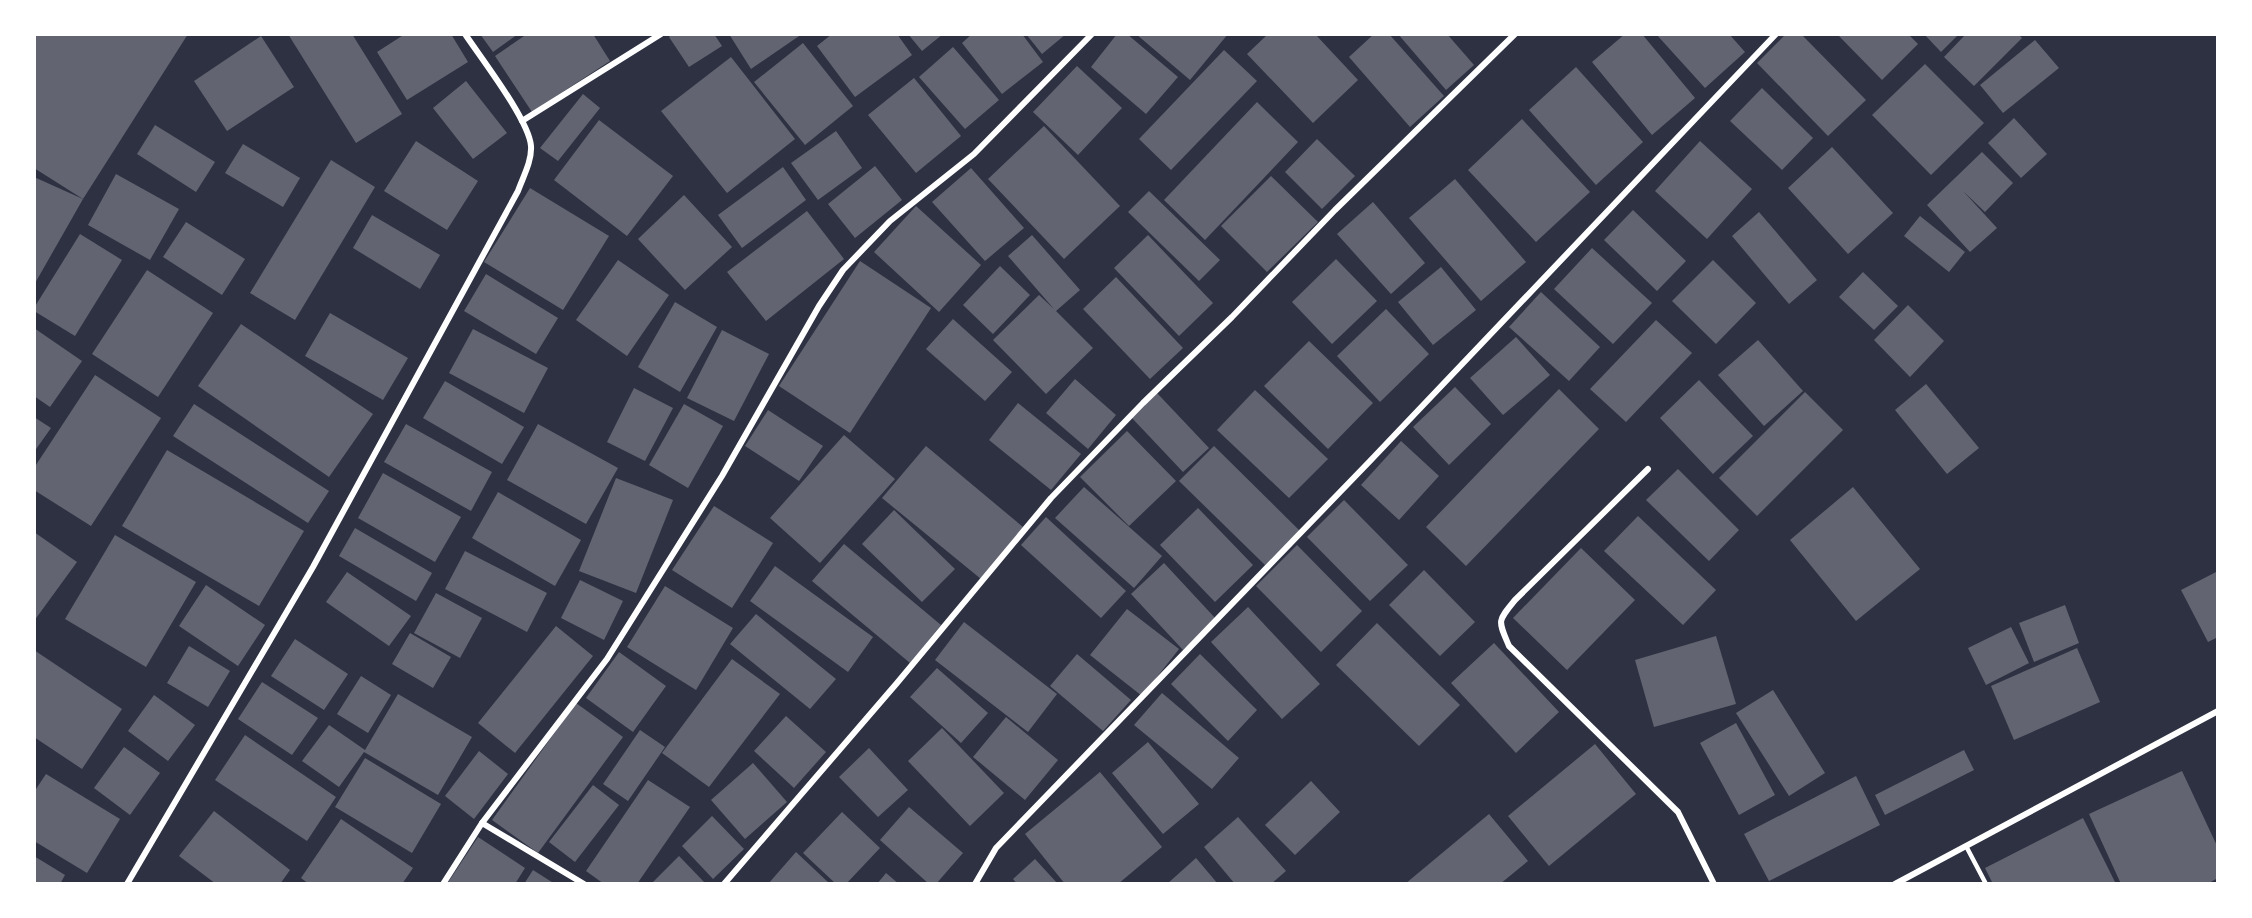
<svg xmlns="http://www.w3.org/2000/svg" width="2252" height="918" viewBox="0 0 2252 918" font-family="'Varela Round',sans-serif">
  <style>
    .building { fill: #626471 }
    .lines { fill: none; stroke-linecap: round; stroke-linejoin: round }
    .service { stroke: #fff; stroke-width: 4.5 }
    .minor { stroke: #fff; stroke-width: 6 }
  </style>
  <rect width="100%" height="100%" fill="#2d3142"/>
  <!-- building -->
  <g class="building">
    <path d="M34 34H188L83 199 34 168Z"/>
    <path d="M288 34H352L402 114 356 143Z"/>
    <path d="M405 34H451L468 62 407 100 377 52Z"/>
    <path d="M480 34H518L493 52Z"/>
    <path d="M527 34H593L610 61 532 112 495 56Z"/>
    <path d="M672 34H714L722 46 689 67 669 37Z"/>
    <path d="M729 34H802L751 69Z"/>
    <path d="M832 34H897L912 55 855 97 817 46Z"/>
    <path d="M908 34H943L922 51Z"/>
    <path d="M972 34H1022L1043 62 1002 94 962 43Z"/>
    <path d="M1026 34H1066L1042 54Z"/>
    <path d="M1117 34H1127L1178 77 1146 114 1091 67Z"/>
    <path d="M1136 34H1228L1190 80Z"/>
    <path d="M1268 34H1315L1358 80 1313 123 1247 54Z"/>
    <path d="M1374 34H1389L1444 96 1410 127 1349 57Z"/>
    <path d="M1398 34H1447L1474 65 1446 90Z"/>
    <path d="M1625 34H1642L1695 98 1652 135 1592 62Z"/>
    <path d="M1656 34H1729L1745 52 1705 88Z"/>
    <path d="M1786 34H1801L1866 100 1828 136 1757 63Z"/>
    <path d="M1837 34H1908L1918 44 1882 80Z"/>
    <path d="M1924 34H1959L1941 52Z"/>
    <path d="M1966 34H2018L2022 38 1974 86 1944 57Z"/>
    <path d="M261 36 294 87 227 131 194 81Z"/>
    <path d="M2035 40 2059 68 2003 113 1980 85Z"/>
    <path d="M803 43 853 106 805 145 754 82Z"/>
    <path d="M953 47 999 100 965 129 919 77Z"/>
    <path d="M1224 50 1257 81 1171 170 1139 139Z"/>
    <path d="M731 57 795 139 727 193 661 111Z"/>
    <path d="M1925 64 1984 123 1931 175 1872 115Z"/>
    <path d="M1077 66 1122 108 1078 155 1033 112Z"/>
    <path d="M1576 67 1643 142 1596 185 1529 110Z"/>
    <path d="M914 78 961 136 916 173 868 115Z"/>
    <path d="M466 81 507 133 473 159 433 108Z"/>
    <path d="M1762 88 1813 138 1782 170 1730 121Z"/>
    <path d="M583 94 600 108 558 161 540 148Z"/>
    <path d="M1257 102 1298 142 1205 240 1164 200Z"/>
    <path d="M2014 118 2047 154 2021 178 1988 143Z"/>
    <path d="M1522 119 1590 192 1536 242 1468 170Z"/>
    <path d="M599 120 673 176 627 236 554 180Z"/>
    <path d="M155 125 215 162 196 192 137 154Z"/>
    <path d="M1044 126 1120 206 1064 259 988 179Z"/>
    <path d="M836 131 862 168 818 200 791 163Z"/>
    <path d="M1317 139 1355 176 1322 209 1285 172Z"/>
    <path d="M416 141 478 181 447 230 384 191Z"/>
    <path d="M1700 141 1752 189 1707 239 1655 191Z"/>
    <path d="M243 144 300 178 283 207 225 173Z"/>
    <path d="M1832 147 1893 213 1848 254 1788 188Z"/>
    <path d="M1982 152 2013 183 1985 212 1963 191 1997 228 1970 252 1927 205Z"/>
    <path d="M331 160 375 187 295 320 250 293Z"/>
    <path d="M875 166 902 200 855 238 828 204Z"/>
    <path d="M783 167 806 200 742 248 718 215Z"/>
    <path d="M971 168 1024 228 985 261 932 202Z"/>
    <path d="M116 174 179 209 150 260 88 225Z"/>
    <path d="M1271 176 1318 222 1267 272 1221 226Z"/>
    <path d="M34 177 83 199 34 285Z"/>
    <path d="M1455 179 1526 262 1481 301 1409 218Z"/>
    <path d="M530 188 609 236 563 310 484 262Z"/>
    <path d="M1149 191 1220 260 1199 281 1128 212Z"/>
    <path d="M684 195 732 247 685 290 638 239Z"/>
    <path d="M1373 202 1425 263 1391 294 1337 234Z"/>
    <path d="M916 206 981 265 939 312 874 252Z"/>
    <path d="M1633 210 1686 261 1657 291 1604 240Z"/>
    <path d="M807 211 844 259 766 321 727 272Z"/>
    <path d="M1759 212 1817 280 1789 304 1732 236Z"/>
    <path d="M372 215 440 255 420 289 353 248Z"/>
    <path d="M1920 216 1965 252 1949 272 1904 236Z"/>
    <path d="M186 222 245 259 222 295 163 257Z"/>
    <path d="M80 234 122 260 75 336 34 311V308Z"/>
    <path d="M1032 235 1080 290 1056 311 1093 348 1046 394 993 340 1039 295 1054 309 1008 256Z"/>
    <path d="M1148 235 1213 303 1179 336 1114 268Z"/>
    <path d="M1592 248 1652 303 1613 344 1554 289Z"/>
    <path d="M1336 259 1377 301 1332 344 1292 302Z"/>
    <path d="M618 260 669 295 627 356 576 320Z"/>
    <path d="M1713 260 1756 303 1716 344 1672 301Z"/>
    <path d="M860 261 931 308 850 433 779 386Z"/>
    <path d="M1000 266 1030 295 993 334 963 305Z"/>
    <path d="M1441 267 1476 310 1433 345 1398 302Z"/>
    <path d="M147 270 213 313 158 397 92 354Z"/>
    <path d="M1863 272 1898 306 1874 330 1839 297Z"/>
    <path d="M486 274 558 318 536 354 464 311Z"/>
    <path d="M1116 277 1183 348 1150 379 1083 309Z"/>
    <path d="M1541 292 1600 347 1569 381 1509 327Z"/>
    <path d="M675 302 717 327 680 392 638 367Z"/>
    <path d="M1908 305 1944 341 1910 377 1874 340Z"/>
    <path d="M1386 309 1429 354 1380 402 1337 356Z"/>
    <path d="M330 313 408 358 383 400 305 356Z"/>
    <path d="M953 319 1012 372 985 401 926 349Z"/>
    <path d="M1656 320 1692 353 1626 422 1590 389Z"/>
    <path d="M241 324 373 414 329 477 198 386Z"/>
    <path d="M34 328 82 361 50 407 34 396Z"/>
    <path d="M473 329 548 368 524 413 449 373Z"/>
    <path d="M722 330 769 354 734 421 687 398Z"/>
    <path d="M1516 337 1550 375 1503 415 1470 378Z"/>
    <path d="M1758 340 1803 391 1764 426 1718 375Z"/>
    <path d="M1309 341 1373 403 1328 449 1264 386Z"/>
    <path d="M95 375 161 418 91 526 34 490V468Z"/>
    <path d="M1075 379 1116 415 1088 449 1046 413Z"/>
    <path d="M1699 380 1753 436 1713 474 1660 418Z"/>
    <path d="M445 381 524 427 502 464 423 418Z"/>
    <path d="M1926 384 1979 448 1947 474 1895 410Z"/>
    <path d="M1455 387 1491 424 1449 465 1413 427Z"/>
    <path d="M634 388 673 408 645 461 607 442Z"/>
    <path d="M1559 389 1599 429 1466 566 1426 527Z"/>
    <path d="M1255 390 1328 459 1289 498 1217 430Z"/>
    <path d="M1805 392 1843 430 1757 516 1719 478Z"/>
    <path d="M1157 393 1209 448 1183 472 1131 417Z"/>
    <path d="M1018 403 1081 454 1051 490 989 440Z"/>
    <path d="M194 404 329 491 308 523 173 436Z"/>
    <path d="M684 404 723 426 688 488 649 465Z"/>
    <path d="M768 410 823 446 799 481 745 446Z"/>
    <path d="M34 417 51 428 34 452Z"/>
    <path d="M406 424 492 472 471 511 384 462Z"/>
    <path d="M538 424 618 468 586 524 507 480Z"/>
    <path d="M1127 431 1176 481 1129 526 1080 477Z"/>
    <path d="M844 435 895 479 820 563 770 518Z"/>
    <path d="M1401 441 1439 476 1399 520 1361 485Z"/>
    <path d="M926 446 1023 527 981 579 882 498Z"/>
    <path d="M1214 446 1300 531 1265 565 1179 481Z"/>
    <path d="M167 450 304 531 259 606 122 526Z"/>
    <path d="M1678 469 1739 530 1709 561 1646 500Z"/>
    <path d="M383 473 461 517 435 562 358 518Z"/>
    <path d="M616 478 673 500 636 593 579 571Z"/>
    <path d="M1084 487 1162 556 1134 588 1055 518Z"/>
    <path d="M1853 487 1920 569 1856 621 1790 540Z"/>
    <path d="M498 492 581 540 555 586 472 538Z"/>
    <path d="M1344 500 1408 565 1370 601 1307 537Z"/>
    <path d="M714 506 773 543 732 608 672 570Z"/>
    <path d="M1198 508 1253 565 1215 602 1160 545Z"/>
    <path d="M894 510 955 569 922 602 862 544Z"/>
    <path d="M1638 516 1716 590 1683 625 1604 551Z"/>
    <path d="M1046 517 1126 591 1101 618 1021 545Z"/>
    <path d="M355 528 432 573 416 601 339 556Z"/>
    <path d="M34 532 77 562 34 621Z"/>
    <path d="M115 535 196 582 146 667 65 619Z"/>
    <path d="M844 544 941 625 910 663 812 581Z"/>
    <path d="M1297 545 1362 611 1321 652 1256 586Z"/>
    <path d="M1581 548 1635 600 1567 670 1513 618Z"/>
    <path d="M465 551 547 593 527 632 445 589Z"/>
    <path d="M1164 563 1216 619 1183 650 1131 594Z"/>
    <path d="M775 566 873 637 848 672 750 601Z"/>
    <path d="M1424 570 1475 622 1440 656 1389 605Z"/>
    <path d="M2218 571V637L2208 642 2181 590Z"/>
    <path d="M347 572 411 616 389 646 326 602Z"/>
    <path d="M580 580 623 601 604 640 561 618Z"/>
    <path d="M206 585 265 625 238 666 179 626Z"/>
    <path d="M665 586 733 628 696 690 627 647Z"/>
    <path d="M436 593 482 618 460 658 414 633Z"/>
    <path d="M2065 605 2079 643 2034 662 2019 623Z"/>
    <path d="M1248 607 1320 684 1282 719 1211 642Z"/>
    <path d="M1127 609 1179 649 1142 696 1090 655Z"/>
    <path d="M756 614 836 679 810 709 730 644Z"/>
    <path d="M964 622 1057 694 1028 732 935 660Z"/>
    <path d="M1377 623 1460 705 1419 746 1336 665Z"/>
    <path d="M556 626 593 656 515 753 478 723Z"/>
    <path d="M2011 627 2029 663 1986 685 1968 648Z"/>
    <path d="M410 633 451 657 433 688 392 664Z"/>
    <path d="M1716 636 1736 704 1654 727 1635 660Z"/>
    <path d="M295 639 348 674 324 710 271 676Z"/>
    <path d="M1494 643 1559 712 1516 753 1451 683Z"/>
    <path d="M189 646 230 671 208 707 167 683Z"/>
    <path d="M2077 648 2100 702 2014 740 1991 686Z"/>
    <path d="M34 650 122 709 82 769 34 737Z"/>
    <path d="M619 652 666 686 633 732 586 698Z"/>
    <path d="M1077 654 1131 700 1103 731 1050 686Z"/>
    <path d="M1200 654 1257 710 1228 741 1171 684Z"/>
    <path d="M732 659 780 694 709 787 662 753Z"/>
    <path d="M937 668 988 713 961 743 910 697Z"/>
    <path d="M361 676 391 695 368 733 337 714Z"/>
    <path d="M262 682 318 718 292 755 238 719Z"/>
    <path d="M1773 690 1825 773 1789 796 1736 713Z"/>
    <path d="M1162 693 1239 758 1212 789 1134 725Z"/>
    <path d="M398 694 472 737 438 795 364 752 339 787 302 761 329 725 365 750Z"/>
    <path d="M154 695 195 725 168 761 128 731Z"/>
    <path d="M576 703 623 737 538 853 492 820Z"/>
    <path d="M786 716 826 752 794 788 754 751Z"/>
    <path d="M1006 717 1058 760 1025 800 973 757Z"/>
    <path d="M1736 723 1775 795 1739 815 1700 743Z"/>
    <path d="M942 728 1004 793 970 826 908 761Z"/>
    <path d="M640 730 665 747 628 801 603 784Z"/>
    <path d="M245 735 336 797 307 841 215 780Z"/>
    <path d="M1148 742 1199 804 1163 834 1112 773Z"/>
    <path d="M1595 744 1636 794 1549 866 1508 816Z"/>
    <path d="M124 747 160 773 130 815 94 788Z"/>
    <path d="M869 748 908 790 878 817 839 777Z"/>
    <path d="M1964 750 1974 770 1885 815 1875 795Z"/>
    <path d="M479 751 508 774 474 819 445 796Z"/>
    <path d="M365 758 441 804 412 853 335 807Z"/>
    <path d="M753 763 787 802 745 839 711 800Z"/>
    <path d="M2182 771 2218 848V878L2207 884H2121L2089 814Z"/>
    <path d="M1100 772 1162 847 1118 884H1065L1025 834Z"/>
    <path d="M46 774 120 819 87 873 34 841V792Z"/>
    <path d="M1856 776 1880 825 1769 881 1744 834Z"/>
    <path d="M648 780 690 807 637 884H604L586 871Z"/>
    <path d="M1311 781 1340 812 1295 855 1265 825Z"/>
    <path d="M593 785 619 805 575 862 549 842Z"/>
    <path d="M909 807 963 853 936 884H929L880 840Z"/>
    <path d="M214 811 290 870 280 884H216L179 856Z"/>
    <path d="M842 812 880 848 846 884H836L803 853Z"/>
    <path d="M1489 814 1528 861 1500 884H1405Z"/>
    <path d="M712 816 744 849 713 879 682 846Z"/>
    <path d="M1238 817 1286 871 1271 884H1235L1204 847Z"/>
    <path d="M2083 818 2116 884H1993L1985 868Z"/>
    <path d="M341 819 413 868 402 884H309L301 878Z"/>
    <path d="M478 837 525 868 515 884H447Z"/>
    <path d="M796 852 830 884H768Z"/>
    <path d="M34 856 65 875 60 884H34Z"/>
    <path d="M679 856 706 884H651Z"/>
    <path d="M1196 858 1218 884H1167Z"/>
    <path d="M1035 859 1058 884H1017L1013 879Z"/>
    <path d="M533 870 555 884H524Z"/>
    <path d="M886 873 899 884H877Z"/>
  </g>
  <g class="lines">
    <!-- service -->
    <path class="service" d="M1966 846 1986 884"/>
    <!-- minor -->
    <g class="minor">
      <path d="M522 121 661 34"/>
      <path d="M1648 469 1515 600C1497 622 1498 620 1509 646L1678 812 1714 884"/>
      <path d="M482 823 584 884"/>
      <path d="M127 884 313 567 518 191C523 177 532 161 531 146 529 120 481 58 465 34"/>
      <path d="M443 884 482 823 607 659 722 476 819 306 843 270 890 221 974 154 1092 34"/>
      <path d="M724 884 897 683 1051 498 1143 403 1232 317 1335 210 1515 34"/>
      <path d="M975 884 996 848 1370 461 1776 34"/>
      <path d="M1895 884 2218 711"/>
    </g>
  </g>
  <!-- border -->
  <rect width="2252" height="918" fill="none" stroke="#ffffff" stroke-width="72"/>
</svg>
